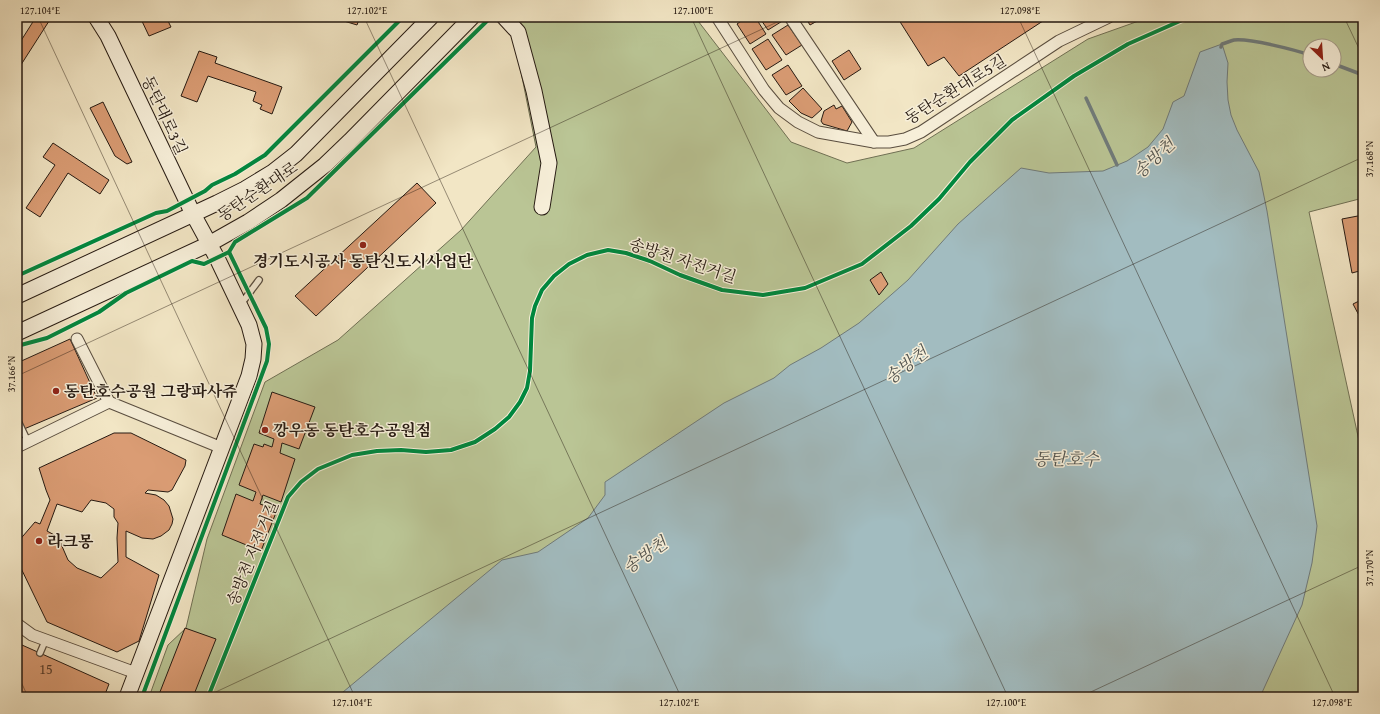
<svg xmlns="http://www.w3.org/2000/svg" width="1380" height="714" viewBox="0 0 1380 714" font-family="'Gentium Book Plus','Noto Serif KR',serif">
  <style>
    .green { fill: #bac595; stroke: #707054; fill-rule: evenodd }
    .water { fill: #a2bcc0; stroke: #707b7a }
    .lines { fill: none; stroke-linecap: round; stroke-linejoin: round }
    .stream { stroke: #707b7a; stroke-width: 3.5 }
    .building { fill: #da9c74; stroke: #261a12; fill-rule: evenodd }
    .lane-casing { stroke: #594d3f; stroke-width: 8 }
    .street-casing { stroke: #594d3f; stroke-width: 13 }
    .secondary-casing { stroke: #261a12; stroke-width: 17 }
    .lane { stroke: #f7efd9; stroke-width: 5.5 }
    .street { stroke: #f7efd9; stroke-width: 11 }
    .secondary { stroke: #f7efd9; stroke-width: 15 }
    .cycleway-casing { stroke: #f7efd9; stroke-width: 6 }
    .cycleway { stroke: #00873e; stroke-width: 4 }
    .ticks { fill: none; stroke: #261a12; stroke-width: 1; stroke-opacity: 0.45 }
    .poi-dot { fill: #8f2418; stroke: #f7efd9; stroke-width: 1.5 }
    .labels { text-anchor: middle; stroke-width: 3; stroke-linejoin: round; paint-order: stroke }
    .number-label { font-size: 14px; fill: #533a2a }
    .street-label { font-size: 16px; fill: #261a12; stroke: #f7efd9 }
    .poi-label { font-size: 16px; font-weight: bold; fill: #261a12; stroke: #f7efd9; text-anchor: start }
    .water-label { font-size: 17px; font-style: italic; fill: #51534f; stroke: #f7efd9 }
    .neatline { fill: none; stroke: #261a12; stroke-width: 1.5 }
    .ticks-label { font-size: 10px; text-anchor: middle; fill: #261a12 }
  </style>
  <rect width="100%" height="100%" fill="#f2e6c5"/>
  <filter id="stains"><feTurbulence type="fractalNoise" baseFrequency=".005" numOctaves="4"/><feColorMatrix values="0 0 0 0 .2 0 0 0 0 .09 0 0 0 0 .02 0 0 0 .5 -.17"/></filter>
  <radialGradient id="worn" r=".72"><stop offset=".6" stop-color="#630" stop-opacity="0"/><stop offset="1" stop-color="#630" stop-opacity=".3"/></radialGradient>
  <!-- green -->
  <path class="green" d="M510 17H695L791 142 847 163 914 148 1088 39 1150 17H1363V198L1309 212 1363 459V697H149L168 645 186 628 207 539 265 382 338 340 461 230 536 147ZM1310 46H1334V70H1310Z"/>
  <!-- water -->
  <path class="water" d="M1222 44 1228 63 1227 82 1228 100 1231 115 1237 130 1259 172 1267 211 1317 526 1312 563 1302 605 1260 697H337L502 560 538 552 588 518 605 495V482L724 403 774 378 790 365 821 348 859 323 908 280 958 224 1021 168 1049 173 1103 171 1127 161 1148 147 1163 129 1173 102 1184 96 1200 52Z"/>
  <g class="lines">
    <!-- stream -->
    <g class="stream">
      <path d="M1221 47 1222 44C1226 43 1230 41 1234 40 1249 38 1295 50 1310 55"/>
      <path d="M1334 64 1363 75"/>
      <path d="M1086 98 1117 165"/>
    </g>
  </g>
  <!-- building -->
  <g class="building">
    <path d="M36 17 51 18 17 71V47Z"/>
    <path d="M140 17H166L171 27 149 36Z"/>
    <path d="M346 17H360L357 25 344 21Z"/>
    <path d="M747 17H755L766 34 750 44 737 24Z"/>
    <path d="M759 17H782L784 20 768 30Z"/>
    <path d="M805 17H818L819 20 810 25Z"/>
    <path d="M897 17H1049L959 76 944 57 928 66Z"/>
    <path d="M788 25 802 45 786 55 772 35Z"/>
    <path d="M768 39 782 60 766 70 752 49Z"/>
    <path d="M849 50 861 69 844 80 832 61Z"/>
    <path d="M199 51 217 57 215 63 282 87 272 114 260 109 262 105 253 101 256 92 208 76 197 102 181 96Z"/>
    <path d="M788 65 802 86 786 95 772 75Z"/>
    <path d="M803 88 822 109 812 118 801 113 789 101Z"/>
    <path d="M103 102 132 162 127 164 115 156 90 108Z"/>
    <path d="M834 105 836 109 842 106 852 122 847 131 823 124 821 121 824 111Z"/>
    <path d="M53 143 109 180 100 194 68 173 40 217 26 208 55 165 43 157Z"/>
    <path d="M417 183 436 203 316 316 295 296Z"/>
    <path d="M1363 215V270L1352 273 1342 219Z"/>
    <path d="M881 272 888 284 879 295 870 280Z"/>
    <path d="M1363 299V323L1353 304Z"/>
    <path d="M70 339 97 398 17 432V363Z"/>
    <path d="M272 392 315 407 299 449 282 443 280 453 295 459 281 502 263 495 260 504 277 510 261 551 222 535 236 494 253 501 256 492 239 485 254 444 263 447 264 444 272 447 274 439 259 433Z"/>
    <path d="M114 433H131L186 460 185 466 172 490 168 492 148 490 145 493 156 495 164 500 169 506 173 519 172 524 169 530 161 536 153 539 142 538 126 531V557L159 575 139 641 117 652 47 622 17 560V543L35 522 40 524 50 500 46 490 39 468ZM91 500 106 503 114 509V517L118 523 117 538 118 562 101 578 77 568 68 560 58 537 47 531 57 504 82 512Z"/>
    <path d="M185 628 216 639 193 697H158Z"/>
    <path d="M22 645 109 684 104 697H17V647Z"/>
  </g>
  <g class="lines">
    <defs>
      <g id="lane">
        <path d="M241 304 259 280"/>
        <path d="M17 419 28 442"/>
        <path d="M40 653 46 639"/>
      </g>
      <g id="street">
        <path d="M717 17 764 90 779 108 798 122 818 132 874 142H889L905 139 921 132 1059 41 1109 17"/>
        <path d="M790 17 874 142"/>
        <path d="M77 339 109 402"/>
        <path d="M17 447 109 402 222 448"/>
        <path d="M17 624 32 635 136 673"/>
      </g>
      <g id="secondary">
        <path d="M96 17 108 36 193 214 217 258 249 325 254 344 253 359 249 376 127 697"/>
        <path d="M504 17 518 32 534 91 549 163 542 207"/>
        <path d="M17 296 217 203 245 189 273 172 296 154 431 17"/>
        <path d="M17 333 209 244 248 222 281 200 325 165 350 141 472 17"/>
      </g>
    </defs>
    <!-- lane casing -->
    <use href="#lane" class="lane-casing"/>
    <!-- street casing -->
    <use href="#street" class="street-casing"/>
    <!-- secondary casing -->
    <use href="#secondary" class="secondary-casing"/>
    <!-- lane -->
    <use href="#lane" class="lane"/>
    <!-- street -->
    <use href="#street" class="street"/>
    <!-- secondary -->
    <use href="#secondary" class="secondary"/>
    <defs>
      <g id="cycleway">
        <path d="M1310 17 1363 20"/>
        <path d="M17 276 156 213 167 211 205 191 212 185 235 174 265 155 403 17"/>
        <path d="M17 346 47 338 99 312 126 293 192 261 204 264 229 252 235 242 307 198 491 17"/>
        <path d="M142 697 267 361 269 344 266 328 229 252"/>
        <path d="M208 697 288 497 301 482 318 469 352 455 377 451 401 450 426 452 451 450 475 442 495 429 509 417 520 402 527 388 530 371 532 318 535 306 542 290 554 276 569 264 587 255 608 250 626 253 650 261 680 275 722 290 763 295 805 288 862 264 911 226 939 199 970 162 1012 120 1074 76 1128 44 1189 17"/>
      </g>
    </defs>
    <!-- cycleway casing -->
    <use href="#cycleway" class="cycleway-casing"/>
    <!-- cycleway -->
    <use href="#cycleway" class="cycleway"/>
  </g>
  <!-- ticks -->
  <path class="ticks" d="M38 17 355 697M364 17 681 697M691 17 1008 697M1018 17 1335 697M1344 17 1363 57M17 376 788 17M17 673 28 697M205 697 1363 157M1080 697 1363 565"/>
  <!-- markers -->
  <g class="poi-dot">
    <circle cx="363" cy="245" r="4"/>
    <circle cx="56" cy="391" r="4"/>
    <circle cx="265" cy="430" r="4"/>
    <circle cx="39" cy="541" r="4"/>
  </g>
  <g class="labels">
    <!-- number labels -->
    <g class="number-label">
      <text x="46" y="674">15</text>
    </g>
    <!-- street labels -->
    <g class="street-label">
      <text transform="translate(955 89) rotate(-32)" y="6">동탄순환대로5길</text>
      <text transform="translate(165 115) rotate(65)" y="6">동탄대로3길</text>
      <text transform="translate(257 191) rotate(-34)" y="6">동탄순환대로</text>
      <text transform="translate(683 260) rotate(18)" y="6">송방천 자전거길</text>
      <text transform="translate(252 553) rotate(-68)" y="6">송방천 자전거길</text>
    </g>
    <!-- poi labels -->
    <g class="poi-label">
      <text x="363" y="267" text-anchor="middle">경기도시공사 동탄신도시사업단</text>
      <text x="64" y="397">동탄호수공원 그랑파사쥬</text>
      <text x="273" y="436">깡우동 동탄호수공원점</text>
      <text x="47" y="547">라크몽</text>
    </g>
    <!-- water labels -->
    <g class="water-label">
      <text transform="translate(1154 158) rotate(-43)" y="6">송방천</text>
      <text transform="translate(906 365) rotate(-38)" y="6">송방천</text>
      <text x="1066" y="465">동탄호수</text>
      <text transform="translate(645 555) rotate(-35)" y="6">송방천</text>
    </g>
  </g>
  <!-- margin -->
  <rect width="1380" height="714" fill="none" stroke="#f2e6c5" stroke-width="44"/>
  <!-- north arrow -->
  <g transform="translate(1322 58) rotate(155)"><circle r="19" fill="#f7efd9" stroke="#a39a89"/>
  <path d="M0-3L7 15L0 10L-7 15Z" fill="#8f2418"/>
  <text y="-6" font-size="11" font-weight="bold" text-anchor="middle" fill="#261a12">N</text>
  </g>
  <rect x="22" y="22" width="1336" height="670" class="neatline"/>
  <g class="ticks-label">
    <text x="40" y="14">127.104°E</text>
    <text x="367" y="14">127.102°E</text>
    <text x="693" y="14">127.100°E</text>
    <text x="1020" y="14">127.098°E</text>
    <text transform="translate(1369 159) rotate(-90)" y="4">37.168°N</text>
    <text transform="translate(11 374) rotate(-90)" y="4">37.166°N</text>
    <text transform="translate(1369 568) rotate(-90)" y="4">37.170°N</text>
    <text x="352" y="706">127.104°E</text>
    <text x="679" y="706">127.102°E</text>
    <text x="1006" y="706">127.100°E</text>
    <text x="1332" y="706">127.098°E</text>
  </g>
  <rect width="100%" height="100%" filter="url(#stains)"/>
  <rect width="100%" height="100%" fill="url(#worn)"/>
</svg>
